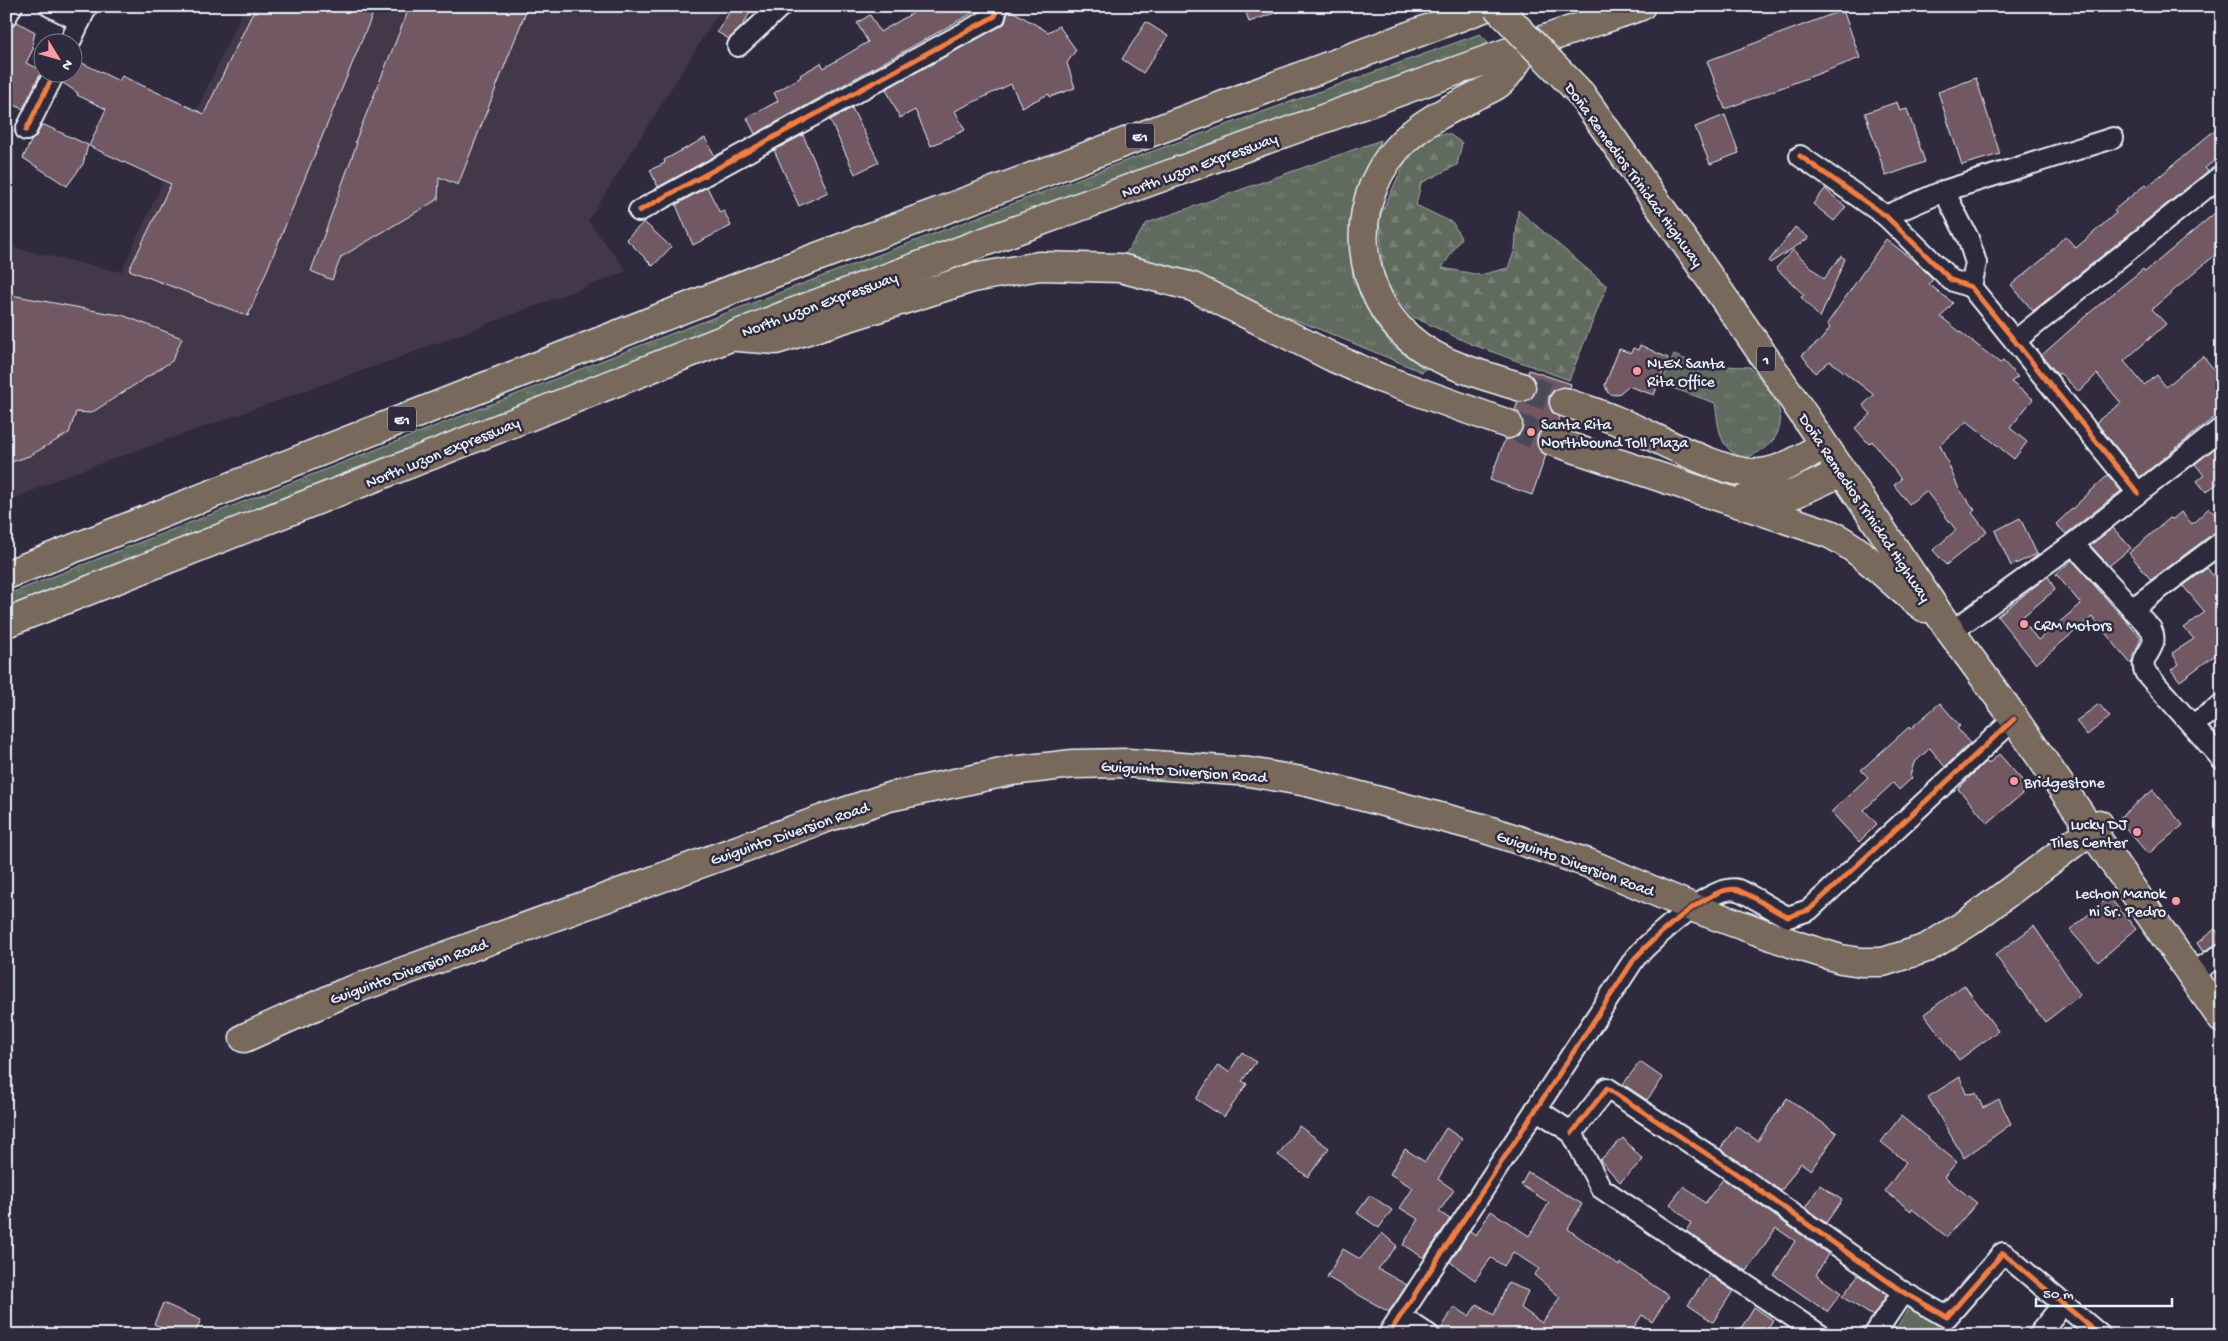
<svg xmlns="http://www.w3.org/2000/svg" width="2228" height="1341" viewBox="0 0 2228 1341" font-family="'Gochi Hand',sans-serif">
  <style>
    .built { fill: #433849 }
    .grass { fill: url(#grass-tufts); stroke: #a4aeac }
    .forest { fill: url(#forest-firs); stroke: #a4aeac }
    .park { fill: #616b5f; stroke: #a4aeac }
    .building { fill: #715964; stroke: #e8f1f8 }
    .lines { fill: none; stroke-linecap: round; stroke-linejoin: round }
    .highway-tunnel { stroke: #4b4859; stroke-width: 28; stroke-dasharray: 28 14; stroke-linecap: butt }
    .street-casing { stroke: #e8f1f8; stroke-width: 24 }
    .primary-casing { stroke: #e8f1f8; stroke-width: 31 }
    .highway-casing { stroke: #e8f1f8; stroke-width: 31 }
    .street { stroke: #2f2a3d; stroke-width: 20 }
    .primary { stroke: #78695c; stroke-width: 28 }
    .highway { stroke: #78695c; stroke-width: 28 }
    .highway-bridge-casing { stroke: #e8f1f8; stroke-width: 31; stroke-linecap: butt }
    .highway-bridge { stroke: #78695c; stroke-width: 28 }
    .cycleway-casing { stroke: #2f2a3d; stroke-width: 8 }
    .cycleway { stroke: #f27e40; stroke-width: 5 }
    .poi-dot { fill: #ff9aa2; stroke: #2f2a3d; stroke-width: 2 }
    .labels { text-anchor: middle; stroke-width: 5; stroke-linejoin: round; paint-order: stroke }
    .shield { fill: #2f2a3d; stroke: #b0b5c0; stroke-width: 1 }
    .shield-label { font-size: 15px; font-weight: bold; fill: #e8f1f8 }
    .street-label { font-size: 16px; fill: #e8f1f8; stroke: #2f2a3d }
    .poi-label { font-size: 16px; fill: #e8f1f8; stroke: #2f2a3d; text-anchor: start }
  </style>
  <defs>
    <pattern id="grass-tufts" width="24" height="20" patternUnits="userSpaceOnUse" patternTransform="scale(1.25)"><rect width="24" height="20" fill="#616b5f"/><path d="M3 7l-1-3M5 7V3M7 7l1-3M15 17l-1-3M17 17v-4M19 17l1-3" fill="none" stroke="#788177"/></pattern>
    <pattern id="forest-firs" width="22" height="20" patternUnits="userSpaceOnUse" patternTransform="scale(1.25)"><rect width="22" height="20" fill="#616b5f"/><path d="M5 1l3.5 6h-7zM16 11l3.5 6h-7z" fill="#788177"/></pattern>
  </defs>
  <rect width="100%" height="100%" fill="#2f2a3d"/>
  <filter id="ink" filterUnits="userSpaceOnUse"><feTurbulence type="fractalNoise" baseFrequency=".02" numOctaves="2"/><feDisplacementMap in="SourceGraphic" scale="10" xChannelSelector="R" yChannelSelector="G"/><feConvolveMatrix kernelMatrix="1 2 1 2 8 2 1 2 1" color-interpolation-filters="sRGB"/></filter>
  <g filter="url(#ink)">
    <!-- built -->
    <g class="built">
      <path d="M245 6H723L588 221 627 271 395 359 62 477 6 503V246L121 272Z"/>
      <path d="M6 145 16 152 6 206Z"/>
    </g>
    <!-- grass -->
    <g class="grass">
      <path d="M1480 34 1494 48 6 619V595L634 348 1117 164Z"/>
      <path d="M1381 140 1370 166 1350 243 1353 279 1375 324 1393 346 1425 369 1422 372 1319 329 1197 283 1129 261 1125 254 1147 223Z"/>
      <path d="M1674 355 1699 365 1750 367C1758 377 1771 389 1776 401 1789 431 1771 448 1746 458 1718 452 1719 427 1715 403L1661 384Z"/>
    </g>
    <!-- forest -->
    <path class="forest" d="M1428 134H1449L1462 143 1457 165 1421 183 1416 205 1453 223 1461 238 1442 268 1480 275 1508 268 1515 249 1518 210 1607 286 1569 380 1471 344 1411 316 1384 283 1379 218 1406 160Z"/>
    <!-- park -->
    <path class="park" d="M1910 1306 1939 1324 1932 1335H1892Z"/>
    <!-- building -->
    <g class="building">
      <path d="M256 6H376L248 316 129 270 171 184 89 146 106 109 77 95 78 93 63 83 67 72H72V58L119 81 122 76 204 114Z"/>
      <path d="M410 6H528L458 185 439 177 438 199 341 257 332 280 311 271 357 143 355 142Z"/>
      <path d="M733 6H754L742 26 729 39 717 32Z"/>
      <path d="M925 6H985L755 134 747 118 778 101 774 93 801 77 800 75 821 63 824 68 868 42 857 23 870 15 880 32Z"/>
      <path d="M1244 6H1289V8L1249 22Z"/>
      <path d="M1009 9 1048 32 1059 26 1076 50 1067 63 1075 88 1050 97 1049 94 1022 107 1011 84 955 111 965 130 931 146 915 110 900 118 886 89 1001 26 1005 23Z"/>
      <path d="M1843 10 1860 58 1725 109 1707 61Z"/>
      <path d="M17 22 35 32 32 46 34 47 26 63 42 70 23 109 6 101V31L10 34 12 27Z"/>
      <path d="M1146 22 1168 36 1143 73 1122 59Z"/>
      <path d="M1976 78 2000 154 1962 165 1938 92Z"/>
      <path d="M1897 102 1900 111 1907 109 1925 162 1886 176 1865 113Z"/>
      <path d="M852 108 879 162 855 174 830 120Z"/>
      <path d="M1725 115 1739 153 1710 164 1695 127Z"/>
      <path d="M42 124 88 145 83 164 67 186 23 158 31 141 37 135Z"/>
      <path d="M2222 124V155L2205 168 2208 171 2033 311 2011 285 2043 259 2065 236 2076 248 2116 213 2114 210 2146 184 2148 186Z"/>
      <path d="M803 135 828 192 799 206 774 150Z"/>
      <path d="M705 138 715 156 658 187 650 170 665 163 664 160Z"/>
      <path d="M707 187 720 213 724 211 731 226 693 245 676 205Z"/>
      <path d="M1825 189 1846 207 1834 221 1813 204Z"/>
      <path d="M2222 207V249L2152 309 2166 324 2124 361 2144 385 2157 375 2166 387 2203 356 2222 379V411L2140 477 2096 422 2121 403 2097 374 2079 392 2060 373 2058 375 2042 355 2088 314 2143 269 2145 272Z"/>
      <path d="M644 222 671 247 653 266 626 239Z"/>
      <path d="M1795 227 1809 238 1770 263 1769 261Z"/>
      <path d="M1886 239 1918 264 1933 279 1929 284 1953 303 1941 317 2000 363 2003 361 2018 377 2011 382 2033 399 2010 428 2027 442 2014 459 1967 421 1940 445 1959 489 1975 510 1972 513 1987 532 1946 565 1933 550 1956 530 1926 491 1909 504 1894 485 1901 479 1872 441 1869 444 1855 428 1871 414 1863 405 1874 395 1830 361 1815 373 1802 355 1821 340 1830 328 1827 324Z"/>
      <path d="M1793 250 1824 279 1841 256 1845 259 1820 318 1801 297 1804 295 1776 268Z"/>
      <path d="M6 294 107 313 122 315 182 338 172 361 91 413 76 412 69 433 29 456 6 464Z"/>
      <path d="M1640 345 1668 358 1654 395 1628 386 1620 393 1614 395 1608 393 1605 385 1619 349 1631 353 1633 348 1638 350Z"/>
      <path d="M1529 370 1571 384 1570 388 1562 387 1554 390 1549 396V404L1552 412 1560 417 1556 426H1549L1542 429 1537 436V445L1540 451 1546 455 1532 495 1490 480 1505 439H1511L1518 436 1523 429V421L1520 414 1515 410 1518 402H1525L1531 399 1536 392V383L1528 373Z"/>
      <path d="M2215 448 2222 457V480L2206 492 2197 481 2204 475 2195 464Z"/>
      <path d="M2108 475 2121 491 2066 534 2056 524Z"/>
      <path d="M2209 508 2222 522V530L2215 532 2151 580 2129 553 2170 518 2173 519 2181 512 2192 524Z"/>
      <path d="M2020 518 2037 554 2011 566 1995 531Z"/>
      <path d="M2113 528 2131 548 2109 566 2090 545Z"/>
      <path d="M2072 560 2141 638 2131 664 2092 617 2036 664 1997 616 2048 576 2055 590 2021 618 2038 640 2081 604 2056 574Z"/>
      <path d="M2207 568 2222 587V650L2180 681 2171 670 2179 664 2172 653 2194 639 2184 628 2205 612 2183 586Z"/>
      <path d="M1940 703 1960 726 1957 728 1970 743 1945 767 1930 748 1914 763 1910 775 1912 778 1899 790 1893 783 1864 810 1877 824 1859 842 1831 812 1868 777 1861 770 1909 727 1910 729Z"/>
      <path d="M2099 704 2110 717 2087 735 2076 721Z"/>
      <path d="M1999 754 2029 788 1988 823 1958 789 1986 761 1988 764Z"/>
      <path d="M2153 790 2183 825 2148 854 2118 819Z"/>
      <path d="M2109 897 2136 929 2098 962 2070 930Z"/>
      <path d="M2034 926 2080 995 2045 1022 1995 955Z"/>
      <path d="M2215 929 2222 937V941L2203 952 2197 943Z"/>
      <path d="M1964 985 1998 1031 1959 1060 1924 1014Z"/>
      <path d="M1242 1052 1256 1062 1242 1081 1247 1084 1224 1117 1196 1099 1218 1065 1229 1072Z"/>
      <path d="M1640 1062 1663 1078 1647 1100 1623 1084Z"/>
      <path d="M1960 1077 1966 1094 1976 1093 1983 1108 1999 1099 2011 1124 1964 1158 1928 1097Z"/>
      <path d="M1787 1098 1837 1133 1811 1170 1801 1163 1781 1191 1720 1149 1736 1126 1758 1141Z"/>
      <path d="M1901 1116 1957 1162 1944 1177 1977 1203 1947 1237 1912 1209 1911 1211 1885 1191 1906 1162 1881 1142Z"/>
      <path d="M1299 1126 1329 1148 1308 1177 1278 1155Z"/>
      <path d="M1446 1128 1462 1139 1438 1179 1454 1190 1439 1212 1450 1219 1424 1258 1403 1245 1418 1219 1400 1208 1413 1188 1390 1174 1405 1149 1425 1162Z"/>
      <path d="M1623 1138 1643 1160 1620 1182 1600 1160Z"/>
      <path d="M1528 1172 1582 1204 1568 1229 1619 1266 1620 1263 1669 1296 1652 1322 1642 1315 1629 1335H1441L1440 1331 1454 1307 1469 1316 1477 1304 1494 1315 1508 1283 1528 1291 1521 1308 1542 1323 1560 1297 1534 1275 1539 1269 1513 1252 1504 1266 1491 1258 1475 1280 1450 1262 1470 1231 1476 1235 1491 1211 1529 1236 1549 1203 1521 1185Z"/>
      <path d="M1723 1179 1828 1254 1816 1275 1841 1293 1827 1312 1774 1275 1795 1241 1776 1228 1747 1271 1686 1231 1691 1223 1670 1204 1684 1186 1705 1203Z"/>
      <path d="M1820 1185 1842 1200 1826 1223 1805 1208Z"/>
      <path d="M1370 1195 1392 1210 1379 1228 1357 1213Z"/>
      <path d="M1382 1233 1397 1246 1378 1269 1407 1285 1389 1312 1327 1277 1343 1249 1360 1259Z"/>
      <path d="M1709 1275 1733 1291 1713 1322 1688 1305Z"/>
      <path d="M1858 1275 1887 1295 1873 1316 1842 1297Z"/>
      <path d="M163 1303 201 1320 194 1335H178L154 1324Z"/>
      <path d="M1754 1307 1773 1320 1764 1335H1737Z"/>
    </g>
    <g class="lines">
      <!-- highway-tunnel -->
      <g class="highway-tunnel">
        <path d="M1521 387 1564 402"/>
        <path d="M1508 424 1552 441"/>
      </g>
      <defs>
        <g id="street">
          <path d="M50 6 80 21"/>
          <path d="M6 17 12 6"/>
          <path d="M70 42 87 6"/>
          <path d="M738 46 781 6"/>
          <path d="M26 130 55 72"/>
          <path d="M1800 156 1886 216 1951 280 1971 287 2138 493"/>
          <path d="M1944 191 1968 238 1976 263 1971 287"/>
          <path d="M639 211 995 16 997 6"/>
          <path d="M1886 216 1944 191 2113 138"/>
          <path d="M2016 340 2222 175"/>
          <path d="M2073 544 2151 629C2161 649 2138 654 2145 672L2222 759"/>
          <path d="M2132 609 2222 542"/>
          <path d="M1951 632 2073 544 2222 428"/>
          <path d="M2192 725 2222 705"/>
          <path d="M2191 974 2222 954"/>
          <path d="M1536 1109 1572 1133 1601 1188 1820 1335"/>
          <path d="M1572 1133 1607 1088 1728 1168 1903 1292 1947 1317 2003 1253 2100 1335"/>
          <path d="M1400 1316 1429 1335"/>
          <path d="M1388 1335 1635 958C1652 940 1713 882 1738 890 1752 895 1772 910 1788 917L1809 910 2014 719"/>
          <path d="M1874 1335 1903 1292"/>
          <path d="M2038 1335 2063 1304"/>
        </g>
        <path id="primary" d="M244 1038 344 993 823 819 889 797 1011 771 1073 764 1128 763 1249 772 1307 782 1482 828 1588 863 1694 908 1799 946 1841 959 1861 962H1883L1927 948 1969 922 2099 824"/>
        <g id="highway">
          <path d="M1581 94 1753 340 1951 632 2006 707 2222 1019"/>
          <path d="M737 337 776 340 973 278 1039 266 1120 268 1193 287 1334 358 1380 378 1508 424"/>
          <path d="M1521 387C1487 376 1448 367 1419 346 1351 297 1344 195 1407 138 1426 121 1448 110 1471 98 1479 93 1490 90 1498 84 1508 77 1520 56 1528 45"/>
          <path d="M1564 402C1581 408 1598 413 1615 420 1651 434 1725 477 1761 473 1784 470 1804 457 1823 445"/>
          <path d="M1552 441 1830 534C1869 554 1890 583 1925 608"/>
          <path d="M1743 500 1794 494 1842 472"/>
          <path d="M6 575 769 275 1489 6"/>
          <path d="M6 623 786 315 1079 207 1528 45 1641 6"/>
        </g>
      </defs>
      <!-- street casing -->
      <use href="#street" class="street-casing"/>
      <!-- primary casing -->
      <use href="#primary" class="primary-casing"/>
      <!-- highway casing -->
      <use href="#highway" class="highway-casing"/>
      <!-- street -->
      <use href="#street" class="street"/>
      <!-- primary -->
      <use href="#primary" class="primary"/>
      <!-- highway -->
      <use href="#highway" class="highway"/>
      <defs>
        <path id="highway-bridge" d="M1496 6 1581 94"/>
      </defs>
      <!-- highway-bridge casing -->
      <use href="#highway-bridge" class="highway-bridge-casing"/>
      <!-- highway-bridge -->
      <use href="#highway-bridge" class="highway-bridge"/>
      <defs>
        <g id="cycleway">
          <path d="M26 130 55 72"/>
          <path d="M1800 156 1886 216 1951 280 1971 287 2138 493"/>
          <path d="M639 211 995 16 997 6"/>
          <path d="M1572 1133 1607 1088 1728 1168 1903 1292 1947 1317 2003 1253 2100 1335"/>
          <path d="M1388 1335 1635 958C1652 940 1713 882 1738 890 1752 895 1772 910 1788 917L1809 910 2014 719"/>
        </g>
      </defs>
      <!-- cycleway casing -->
      <use href="#cycleway" class="cycleway-casing"/>
      <!-- cycleway -->
      <use href="#cycleway" class="cycleway"/>
    </g>
  </g>
  <!-- markers -->
  <g class="poi-dot">
    <circle cx="1637" cy="371" r="5"/>
    <circle cx="1531" cy="432" r="5"/>
    <circle cx="2024" cy="624" r="5"/>
    <circle cx="2014" cy="781" r="5"/>
    <circle cx="2137" cy="832" r="5"/>
    <circle cx="2176" cy="901" r="5"/>
  </g>
  <g class="labels">
    <!-- shield labels -->
    <g class="shield">
      <rect x="1126" y="123.5" width="28" height="25" rx="4"/>
      <rect x="1757" y="346.5" width="18" height="25" rx="4"/>
      <rect x="388" y="406.5" width="28" height="25" rx="4"/>
    </g>
    <g class="shield-label">
      <text x="1140" y="141">E1</text>
      <text x="1766" y="364">1</text>
      <text x="402" y="424">E1</text>
    </g>
    <!-- street labels -->
    <g class="street-label">
      <text transform="translate(1199 164) rotate(-20)" y="6">North Luzon Expressway</text>
      <text transform="translate(1635 174) rotate(54)" y="6">Doña Remedios Trinidad Highway</text>
      <text transform="translate(819 303) rotate(-20)" y="6">North Luzon Expressway</text>
      <text transform="translate(442 451) rotate(-22)" y="6">North Luzon Expressway</text>
      <text transform="translate(1866 507) rotate(56)" y="6">Doña Remedios Trinidad Highway</text>
      <text transform="translate(1184 770) rotate(4)" y="6">Guiguinto Diversion Road</text>
      <text transform="translate(789 832) rotate(-19)" y="6">Guiguinto Diversion Road</text>
      <text transform="translate(1576 862) rotate(20)" y="6">Guiguinto Diversion Road</text>
      <text transform="translate(408 970) rotate(-20)" y="6">Guiguinto Diversion Road</text>
    </g>
    <!-- poi labels -->
    <g class="poi-label">
      <text x="1647" y="368">NLEX Santa<tspan x="1647" dy="18">Rita Office</tspan></text>
      <text x="1541" y="429">Santa Rita<tspan x="1541" dy="18">Northbound Toll Plaza</tspan></text>
      <text x="2034" y="630">CRM Motors</text>
      <text x="2024" y="787">Bridgestone</text>
      <text x="2127" y="829" text-anchor="end">Lucky DJ<tspan x="2127" dy="18">Tiles Center</tspan></text>
      <text x="2166" y="898" text-anchor="end">Lechon Manok<tspan x="2166" dy="18">ni Sr. Pedro</tspan></text>
    </g>
  </g>
  <!-- margin -->
  <rect width="2228" height="1341" fill="none" stroke="#2f2a3d" stroke-width="25"/>
  <rect x="12" y="12" width="2203" height="1316" fill="none" stroke="#e8f1f8" stroke-width="2" filter="url(#ink)"/>
  <!-- north arrow -->
  <g transform="translate(58 58) rotate(127)"><circle r="24" fill="#2f2a3d" stroke="#797a88"/>
  <path d="M0-4L9 19L0 12L-9 19Z" fill="#ff9aa2"/>
  <text y="-8" font-size="14" font-weight="bold" text-anchor="middle" fill="#e8f1f8">N</text>
  </g>
  <!-- scale -->
  <path d="M2036 1298v8h136v-8" fill="none" stroke="#e8f1f8" stroke-width="2.5"/>
  <text x="2043" y="1298" font-size="15" fill="#e8f1f8" stroke="#2f2a3d" stroke-width="4" paint-order="stroke">50 m</text>
</svg>
